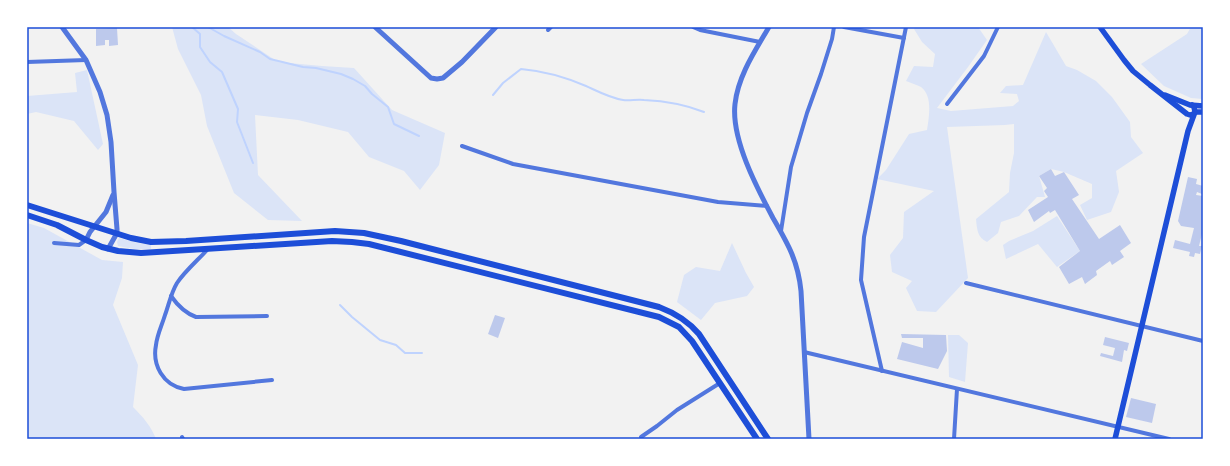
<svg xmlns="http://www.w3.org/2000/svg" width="1230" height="466" viewBox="0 0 1230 466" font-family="'Open Sans',sans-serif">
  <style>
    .green { fill: #dbe4f7 }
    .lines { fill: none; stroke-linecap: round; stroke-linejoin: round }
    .stream { stroke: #bfd3fe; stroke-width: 2 }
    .building { fill: #bdc9ec }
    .minor { stroke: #5277de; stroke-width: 4 }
    .tertiary { stroke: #5277de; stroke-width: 5 }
    .secondary { stroke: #1d4ed8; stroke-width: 5.5 }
    .primary { stroke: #1d4ed8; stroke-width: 6 }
    .neatline { fill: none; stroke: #1d4ed8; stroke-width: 1.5 }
  </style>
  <rect width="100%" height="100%" fill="#f2f2f2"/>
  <!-- green -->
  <g class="green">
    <path d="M172 27H228L236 34 278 62 322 66 354 68 392 110 445 133 439 165 420 190 404 171 369 157 348 132 298 120 255 115 258 175 302 221 268 220 234 193 207 126 201 95 178 49Z"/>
    <path d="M916 27H978L987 40 968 67 937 108 951 111 1013 106 1019 101 1017 94 1000 93 1006 86 1023 85 1046 32 1066 66 1077 70 1096 81 1112 97 1130 122 1131 137 1143 153 1116 171 1119 192 1111 212 1087 220 1080 205 1092 198V184L1064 172 1051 169 1039 176 1045 197H1037L1019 216 1001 222 998 233 987 242C977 237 977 229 976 219L1009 192 1010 173 1014 153V124L1005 125 947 127 968 278 936 312 917 311 906 288 912 281 892 272 890 255 903 238 904 212 934 191 877 179 886 170 909 134 927 130C929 117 933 96 921 87 917 85 911 83 906 81L914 66 933 67 935 54 922 42 914 29Z"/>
    <path d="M1191 27H1203V99L1191 98 1164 86 1141 64 1187 34Z"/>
    <path d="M87 70 103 144 98 150 74 121 36 112 27 114V96L77 92 75 73Z"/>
    <path d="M1057 216 1080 251 1057 267 1038 244 1006 259 1003 245 1009 241 1033 231Z"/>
    <path d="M27 223 44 228 102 260 123 262 122 278 113 305 138 365 133 407C143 417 151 426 156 439H27Z"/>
    <path d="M119 238 138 243 151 245V249H134L118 246 117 242Z"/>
    <path d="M732 243 746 273 754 287 747 296 715 303 701 320 677 302 684 275 696 267 720 271Z"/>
    <path d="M948 335H959L968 343 965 382 949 377Z"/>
  </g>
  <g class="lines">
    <!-- stream -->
    <g class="stream">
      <path d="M192 27 200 34V47L210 62 222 72 238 109 237 122 253 163"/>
      <path d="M208 27 224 36 260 52 270 59 303 67 316 68 341 74 353 79 365 86 372 94 388 107 394 124 419 136"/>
      <path d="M493 95 503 83 521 69C544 71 565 77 586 86 597 91 610 98 623 100 630 101 637 99 644 100 665 101 684 104 704 112"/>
      <path d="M340 305 352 317 380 340 396 345 405 353H422"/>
    </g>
  </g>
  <!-- building -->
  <g class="building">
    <path d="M117 28 118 45 109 46V40H105V45L96 46V29Z"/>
    <path d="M1051 169 1055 176 1064 172 1079 195 1072 199 1099 239 1120 225 1131 243 1120 251 1124 257 1112 265 1110 261 1096 271 1097 275 1085 284 1082 277 1069 284 1059 267 1080 251 1055 210 1050 213 1049 211 1034 222 1028 210 1048 197 1044 191 1047 188 1039 176Z"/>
    <path d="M1188 177 1197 179 1196 184 1203 186 1202 194 1197 192 1196 195 1203 196V230L1199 246H1202L1200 254 1195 253 1194 257 1189 256 1190 252 1173 248 1175 240 1190 244 1194 228 1181 226 1178 221Z"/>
    <path d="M495 315 505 318 498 338 488 334Z"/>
    <path d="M901 334 946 335 947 351 938 369 897 359 902 342 923 348V338H902Z"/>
    <path d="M1105 337 1129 343 1127 351 1124 350 1122 362 1100 356 1101 353 1113 356 1115 348 1103 345Z"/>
    <path d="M1131 398 1156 404 1152 423 1126 417Z"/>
  </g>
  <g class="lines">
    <!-- minor -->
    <g class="minor">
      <path d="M693 27 700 30 760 42"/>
      <path d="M844 27 904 38"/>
      <path d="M548 30 551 27"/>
      <path d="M27 62 86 60"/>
      <path d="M947 104 984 56 998 27"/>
      <path d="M462 146 513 164 718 202 767 206"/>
      <path d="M781 231 791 167 807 113 821 74 832 39 834 27"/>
      <path d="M54 243 79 245 86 240"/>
      <path d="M208 249C198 260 185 271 177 283 171 293 169 304 165 315 162 325 157 335 156 345 152 365 163 385 184 389L272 380"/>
      <path d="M966 283 1203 341"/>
      <path d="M171 296C178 306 185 313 196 317L267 316"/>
      <path d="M804 352 1169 439"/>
      <path d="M882 371 861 280 864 237 906 27"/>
      <path d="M182 437 183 439"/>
      <path d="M641 437 657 426 677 410 720 383"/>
      <path d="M954 439 957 389"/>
    </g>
    <!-- tertiary -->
    <g class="tertiary">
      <path d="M62 27 86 60 100 92 107 115 111 142 114 192 117 229V233L108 249"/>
      <path d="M375 27 431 78 437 79 443 78 462 62 496 27"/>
      <path d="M769 27C755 51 738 76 735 104 731 139 757 188 773 218 788 244 798 261 801 291L809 439"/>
      <path d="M86 240 90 232 106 212 113 195"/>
    </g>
    <!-- secondary -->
    <g class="secondary">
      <path d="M1100 27 1124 60 1133 71 1150 85 1187 114 1190 115 1193 114"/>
      <path d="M1165 95 1190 105 1203 106"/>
      <path d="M1195 112H1203"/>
      <path d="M1115 439 1188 131 1195 112 1194 107 1192 105"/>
    </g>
    <!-- primary -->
    <g class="primary">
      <path d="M27 205 131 238 151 242 186 241 335 231 364 233 401 241 659 307C675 313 688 321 699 334L768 439"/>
      <path d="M27 215 57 225 86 240 102 247 118 251 141 253 332 241 352 242 369 244 659 317 679 327 692 341 757 439"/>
    </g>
  </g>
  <!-- border -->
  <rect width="1230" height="466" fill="none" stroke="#ffffff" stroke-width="56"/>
  <rect x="28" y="28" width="1174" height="410" class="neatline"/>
</svg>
